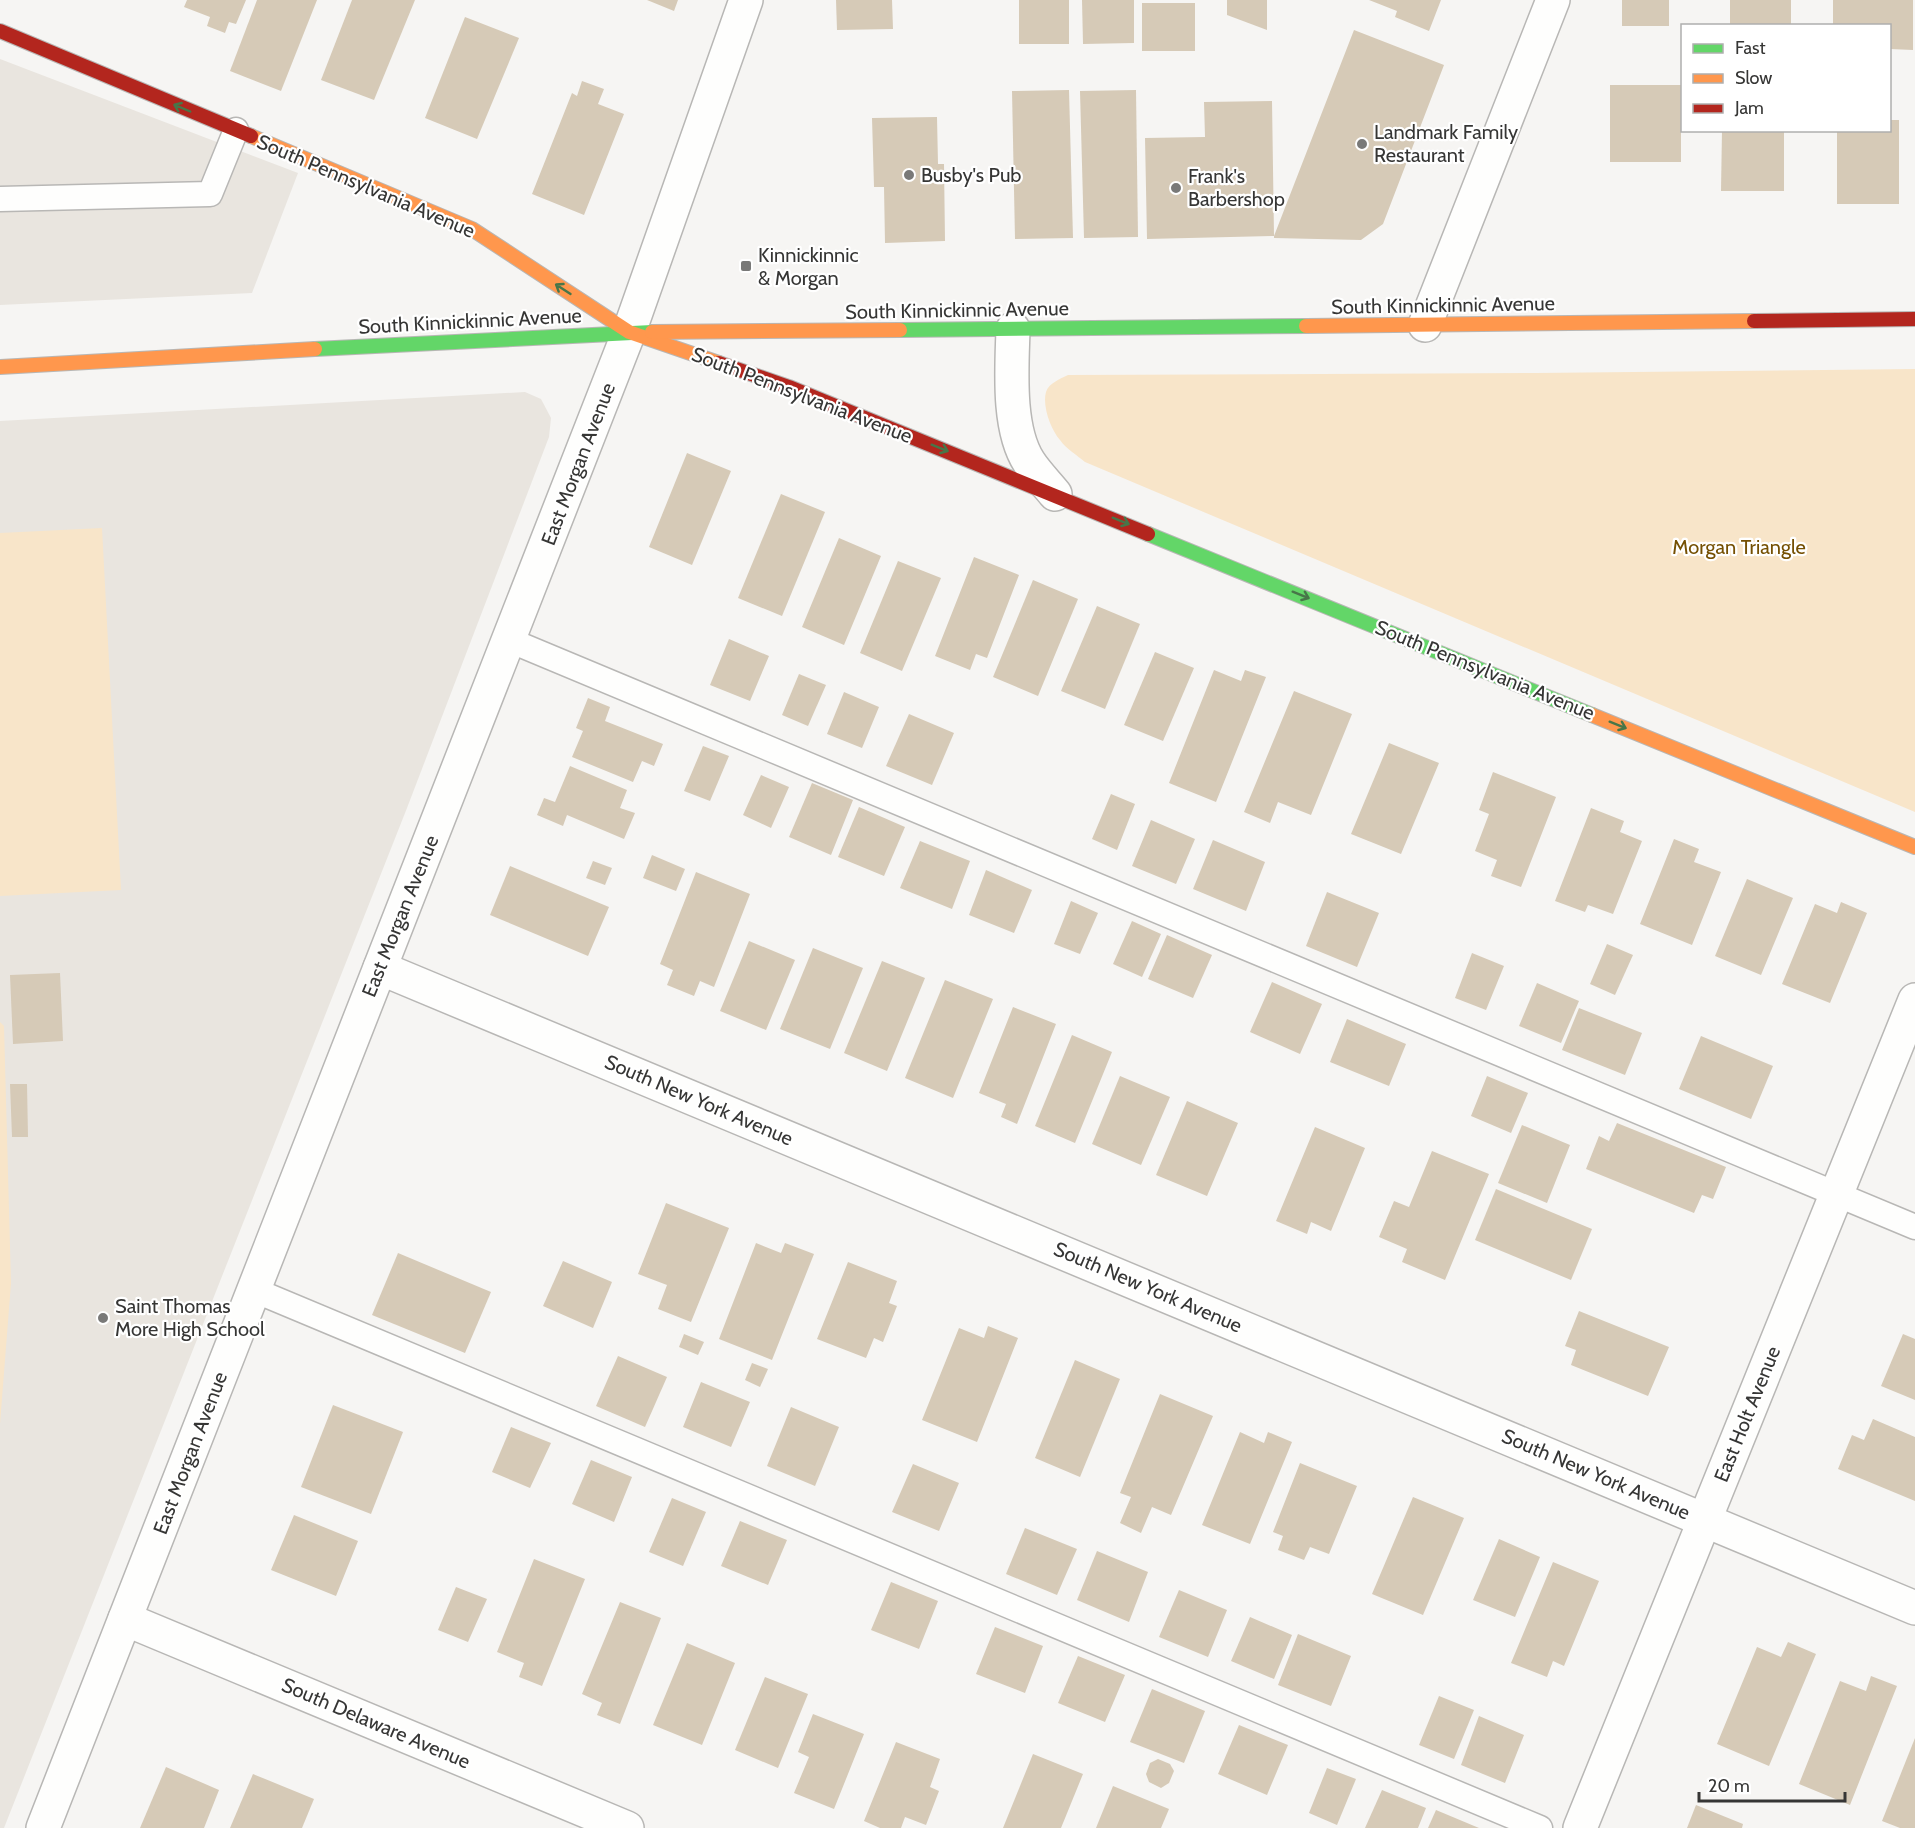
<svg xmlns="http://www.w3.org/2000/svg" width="1915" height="1828" viewBox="0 0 1915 1828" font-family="Cabin,sans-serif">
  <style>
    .built { fill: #e9e5df }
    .green { fill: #f8e5c9 }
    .building { fill: #d6cab7 }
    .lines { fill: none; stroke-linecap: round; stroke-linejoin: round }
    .lane-casing { stroke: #b8b7b5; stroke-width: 27 }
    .street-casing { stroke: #b8b7b5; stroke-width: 36 }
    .fast-casing { stroke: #b8b7b5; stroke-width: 16 }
    .slow-casing { stroke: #b8b7b5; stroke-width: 16 }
    .jam-casing { stroke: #b8b7b5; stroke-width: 16 }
    .lane { stroke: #fefefd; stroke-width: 24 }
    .street { stroke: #fefefd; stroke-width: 33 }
    .fast { stroke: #63d668; stroke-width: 14 }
    .slow { stroke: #ff974d; stroke-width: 14 }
    .jam { stroke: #b3261e; stroke-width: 14 }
    .oneway { stroke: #487649 }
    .poi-dot { fill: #797978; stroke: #fff; stroke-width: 2 }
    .labels { text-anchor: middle; stroke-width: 4.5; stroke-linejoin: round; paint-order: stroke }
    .poi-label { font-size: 20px; fill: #363635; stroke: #fff; text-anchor: start }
    .street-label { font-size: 20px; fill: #363635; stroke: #fff }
    .park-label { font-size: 20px; fill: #755003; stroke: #fff }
  </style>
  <rect width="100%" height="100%" fill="#f6f5f3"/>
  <!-- built -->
  <g class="built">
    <path d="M0 59 298 173 252 293 0 305Z"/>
    <path d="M525 392 541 399 551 418 549 437 407 808 4 1828H0V421Z"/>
  </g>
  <!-- green -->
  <g class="green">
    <path d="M1915 369V812L1085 462C1077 455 1066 449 1060 440 1051 430 1042 406 1046 392 1049 383 1060 379 1068 375L1536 373Z"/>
    <path d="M102 528 121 890 0 896V533Z"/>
    <path d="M0 1022 4 1026 11 1283 0 1424Z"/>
  </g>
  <!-- building -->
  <g class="building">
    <path d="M187 0H246L236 24 229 22 225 33 207 26 210 17 184 7Z"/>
    <path d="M257 0H317L281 91 230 71Z"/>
    <path d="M352 0H415L374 100 321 80Z"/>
    <path d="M647 0H678L674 11Z"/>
    <path d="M836 0H892L893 29 837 30Z"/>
    <rect x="1019" y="0" width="50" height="44"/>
    <path d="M1082 0H1134V43L1083 44Z"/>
    <path d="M1227 0H1267V30L1227 15Z"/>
    <path d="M1369 0H1441L1429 31 1395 17 1397 11Z"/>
    <rect x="1622" y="0" width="47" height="26"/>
    <rect x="1730" y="0" width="61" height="26"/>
    <path d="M1833 0H1913V50L1890 49V26H1833Z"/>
    <rect x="1142" y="3" width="53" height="48"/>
    <path d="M465 17 519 38 477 139 425 118Z"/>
    <path d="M1354 30 1444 65 1383 224 1361 240 1274 238V236L1147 239 1145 138 1205 137 1204 102 1272 101 1274 236Z"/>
    <path d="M582 81 604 89 598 104 624 114 584 215 532 194 572 93 577 96Z"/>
    <rect x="1610" y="85" width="71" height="77"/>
    <path d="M1069 90 1073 238 1015 239 1012 91Z"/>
    <path d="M1136 90 1138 237 1084 238 1080 91Z"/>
    <path d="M937 117 938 164H944L945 241 885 243 884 187H874L872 118Z"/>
    <path d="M1890 120H1899V204H1837V130H1890Z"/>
    <path d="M1722 130H1784V191H1721Z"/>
    <path d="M687 453 731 471 692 565 649 547Z"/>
    <path d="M781 494 825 512 782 616 738 598Z"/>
    <path d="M839 538 881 556 844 645 802 627Z"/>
    <path d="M974 557 1019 575 987 658 976 654 970 670 935 656Z"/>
    <path d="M898 561 941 578 902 671 860 653Z"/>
    <path d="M1033 580 1078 599 1038 696 993 677Z"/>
    <path d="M1097 606 1140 624 1105 709 1061 691Z"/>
    <path d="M729 639 769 656 750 701 710 685Z"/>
    <path d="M1155 652 1194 668 1163 741 1124 725Z"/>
    <path d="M1214 670 1241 681 1245 670 1266 677 1216 802 1169 783Z"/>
    <path d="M799 674 826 685 808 726 782 715Z"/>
    <path d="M1294 691 1352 714 1311 815 1278 802 1270 823 1244 812Z"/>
    <path d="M844 692 879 707 862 748 827 734Z"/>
    <path d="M588 698 610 707 605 721 663 744 654 766 642 761 633 782 572 757 583 731 576 728Z"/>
    <path d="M909 714 954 733 932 785 886 766Z"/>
    <path d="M1389 743 1439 763 1401 854 1351 834Z"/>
    <path d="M703 746 729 756 710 801 684 791Z"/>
    <path d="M570 766 627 790 620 808 635 813 624 839 567 815 563 826 537 815 544 798 555 802Z"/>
    <path d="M1493 772 1556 797 1521 887 1491 876 1497 860 1475 851 1489 814 1479 810Z"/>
    <path d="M761 775 789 787 771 828 743 815Z"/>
    <path d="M812 783 853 800 831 855 789 837Z"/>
    <path d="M1111 794 1135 804 1117 850 1092 839Z"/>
    <path d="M859 807 905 827 884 876 838 857Z"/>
    <path d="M1591 808 1624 821 1620 832 1642 841 1613 914 1588 905 1585 912 1555 901Z"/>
    <path d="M1151 820 1195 839 1176 884 1132 866Z"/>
    <path d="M1674 839 1699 849 1694 862 1721 872 1692 945 1640 924Z"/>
    <path d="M1213 840 1265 862 1246 911 1193 889Z"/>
    <path d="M920 841 970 861 952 909 900 888Z"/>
    <path d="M652 855 685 869 676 891 643 878Z"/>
    <path d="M593 861 612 868 605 885 586 878Z"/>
    <path d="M510 866 609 907 588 956 490 915Z"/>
    <path d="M986 870 1032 890 1014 933 969 915Z"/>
    <path d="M696 872 750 894 714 987 700 981 694 996 667 985 673 970 660 964Z"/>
    <path d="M1747 879 1793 898 1761 975 1715 956Z"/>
    <path d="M1327 892 1379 913 1357 967 1306 946Z"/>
    <path d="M1071 901 1098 913 1080 954 1054 944Z"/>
    <path d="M1841 902 1867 913 1830 1003 1782 984 1815 904 1837 913Z"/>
    <path d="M1132 921 1161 934 1142 977 1113 964Z"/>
    <path d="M1167 935 1212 955 1193 998 1148 979Z"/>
    <path d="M749 941 795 960 766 1030 720 1011Z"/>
    <path d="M1607 944 1633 955 1615 995 1590 984Z"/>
    <path d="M813 948 863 968 830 1049 780 1029Z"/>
    <path d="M1472 953 1504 966 1486 1010 1455 998Z"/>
    <path d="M882 961 925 978 887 1071 844 1053Z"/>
    <path d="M60 973 63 1041 13 1044 10 975Z"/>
    <path d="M945 980 993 999 953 1098 905 1078Z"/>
    <path d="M1272 982 1322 1004 1300 1054 1250 1032Z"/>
    <path d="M1537 983 1579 1001 1561 1043 1519 1026Z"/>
    <path d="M1013 1007 1056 1024 1017 1124 1001 1117 1006 1104 979 1093Z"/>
    <path d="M1579 1008 1642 1033 1625 1075 1562 1050Z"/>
    <path d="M1347 1019 1406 1044 1389 1086 1330 1062Z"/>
    <path d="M1072 1035 1112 1052 1075 1143 1035 1126Z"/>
    <path d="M1701 1036 1773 1066 1751 1119 1679 1089Z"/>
    <path d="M1120 1076 1170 1097 1141 1165 1092 1144Z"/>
    <path d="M1487 1076 1528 1093 1511 1133 1471 1116Z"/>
    <path d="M10 1084H27L28 1137H12Z"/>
    <path d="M1187 1101 1238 1123 1207 1196 1156 1175Z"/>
    <path d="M1617 1123 1726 1167 1713 1199 1702 1195 1694 1213 1586 1169 1599 1136 1609 1141Z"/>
    <path d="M1522 1125 1570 1145 1547 1203 1498 1183Z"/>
    <path d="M1315 1127 1365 1148 1331 1231 1311 1222 1307 1234 1276 1221Z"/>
    <path d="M1432 1151 1489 1174 1445 1280 1402 1262 1407 1249 1379 1237 1394 1201 1409 1207Z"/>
    <path d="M1496 1189 1592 1229 1571 1280 1475 1240Z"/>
    <path d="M666 1203 729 1228 691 1322 658 1309 667 1285 638 1274Z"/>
    <path d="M756 1243 781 1253 785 1243 814 1254 772 1360 719 1339Z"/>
    <path d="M398 1253 491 1292 465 1353 372 1315Z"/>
    <path d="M563 1261 612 1282 593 1328 543 1306Z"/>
    <path d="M848 1262 897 1281 889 1303 897 1306 883 1342 874 1338 866 1358 817 1339Z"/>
    <path d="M1579 1311 1669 1347 1648 1396 1571 1365 1576 1350 1565 1346Z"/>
    <path d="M988 1326 1018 1338 977 1442 922 1420 959 1328 984 1338Z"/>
    <path d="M684 1334 704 1342 698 1355 679 1347Z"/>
    <path d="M1903 1334 1915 1339V1400L1881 1386Z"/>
    <path d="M618 1356 667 1377 645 1427 596 1406Z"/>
    <path d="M1075 1360 1120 1379 1080 1477 1035 1458Z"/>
    <path d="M752 1363 768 1369 760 1387 745 1380Z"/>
    <path d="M701 1382 750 1402 731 1447 683 1427Z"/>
    <path d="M1160 1394 1213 1416 1171 1515 1152 1507 1141 1533 1120 1523 1131 1497 1120 1493Z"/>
    <path d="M333 1405 403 1432 371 1514 301 1487Z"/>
    <path d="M791 1407 839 1427 815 1486 767 1466Z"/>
    <path d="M1873 1419 1915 1437V1501L1838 1469 1852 1435 1864 1440Z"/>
    <path d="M511 1427 551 1443 530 1488 492 1472Z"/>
    <path d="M1240 1432 1264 1443 1268 1432 1292 1442 1250 1544 1202 1525Z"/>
    <path d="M591 1460 632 1477 614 1522 572 1504Z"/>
    <path d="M1300 1463 1357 1486 1329 1554 1310 1547 1304 1560 1278 1550 1283 1536 1273 1532Z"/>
    <path d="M913 1464 959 1483 939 1531 892 1512Z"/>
    <path d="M1413 1497 1464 1518 1423 1615 1372 1594Z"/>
    <path d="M672 1498 706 1512 683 1566 649 1552Z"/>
    <path d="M294 1515 358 1541 336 1596 271 1570Z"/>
    <path d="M740 1521 787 1540 768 1585 721 1566Z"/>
    <path d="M1025 1528 1077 1549 1057 1595 1006 1574Z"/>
    <path d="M1499 1539 1540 1557 1515 1617 1473 1600Z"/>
    <path d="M1097 1551 1148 1572 1129 1622 1077 1600Z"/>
    <path d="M534 1559 585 1579 542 1686 519 1677 524 1663 497 1652Z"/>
    <path d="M1553 1562 1599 1581 1564 1666 1553 1661 1547 1677 1511 1663Z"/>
    <path d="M891 1582 938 1601 919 1649 871 1630Z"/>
    <path d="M456 1587 487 1599 468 1642 438 1630Z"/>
    <path d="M1179 1590 1227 1610 1208 1657 1159 1637Z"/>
    <path d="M620 1602 661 1618 620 1724 597 1715 602 1703 582 1694Z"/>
    <path d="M1250 1617 1292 1635 1274 1679 1231 1661Z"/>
    <path d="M995 1627 1043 1646 1025 1693 976 1674Z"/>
    <path d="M1298 1634 1351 1656 1331 1706 1278 1685Z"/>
    <path d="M1788 1642 1816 1654 1769 1766 1717 1744 1757 1647 1781 1657Z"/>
    <path d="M687 1643 735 1663 702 1745 653 1725Z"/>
    <path d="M1078 1656 1125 1675 1105 1722 1058 1703Z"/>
    <path d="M1871 1676 1897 1686 1850 1805 1799 1784 1840 1681 1866 1691Z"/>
    <path d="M765 1677 808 1694 778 1768 735 1750Z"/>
    <path d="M1152 1689 1205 1711 1184 1763 1130 1742Z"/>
    <path d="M1439 1696 1474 1710 1454 1759 1419 1745Z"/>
    <path d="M813 1714 864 1734 834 1809 794 1793 809 1757 798 1752Z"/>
    <path d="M1479 1716 1524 1735 1505 1783 1461 1765Z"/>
    <path d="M1239 1725 1288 1745 1267 1795 1218 1774Z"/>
    <path d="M1915 1738V1828H1900L1882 1821Z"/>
    <path d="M896 1742 940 1759 930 1787 939 1791 926 1825 905 1817 901 1828H880L864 1821Z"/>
    <path d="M1033 1754 1083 1774 1061 1828H1003Z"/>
    <path d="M1158 1759 1170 1764 1174 1771 1169 1783 1161 1788 1149 1782 1146 1774 1150 1763Z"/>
    <path d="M166 1767 219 1790 204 1828H140Z"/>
    <path d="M1327 1768 1356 1779 1337 1825 1309 1813Z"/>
    <path d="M253 1774 314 1799 302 1828H230Z"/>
    <path d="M1113 1786 1169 1809 1161 1828H1096Z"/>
    <path d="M1382 1790 1426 1808 1418 1828H1365Z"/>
    <path d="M1696 1805 1743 1824 1742 1828H1687Z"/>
    <path d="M1436 1810 1479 1828H1428Z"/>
  </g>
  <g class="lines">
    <defs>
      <g id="lane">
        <path d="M0 199 210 194 236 130"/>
        <path d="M509 640 1915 1227"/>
        <path d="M254 1290 1540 1828"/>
      </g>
      <g id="street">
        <path d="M1425 325 1553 0"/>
        <path d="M1013 329C1012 367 1007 428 1029 462 1036 473 1047 484 1055 494"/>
        <path d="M380 968 1915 1608"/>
        <path d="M125 1619 627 1828"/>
        <path d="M43 1828 629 332 746 0"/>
        <path d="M1580 1828 1915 1000"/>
      </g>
      <g id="fast">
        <path d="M900 330 1306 326"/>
        <path d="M315 349 652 332"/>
        <path d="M1148 534 1592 715"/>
      </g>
      <g id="slow">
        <path d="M251 136 472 229 629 332 719 363"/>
        <path d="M1306 326 1754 321"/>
        <path d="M652 332 900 330"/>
        <path d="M0 367 315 349"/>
        <path d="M1592 715 1915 847"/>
      </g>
      <g id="jam">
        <path d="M0 31 251 136"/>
        <path d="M1754 321 1915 319"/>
        <path d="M719 363 789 387 1148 534"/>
      </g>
    </defs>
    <!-- lane casing -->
    <use href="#lane" class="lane-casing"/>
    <!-- street casing -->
    <use href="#street" class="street-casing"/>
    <!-- fast casing -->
    <use href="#fast" class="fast-casing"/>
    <!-- slow casing -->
    <use href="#slow" class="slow-casing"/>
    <!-- jam casing -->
    <use href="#jam" class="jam-casing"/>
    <!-- lane -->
    <use href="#lane" class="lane"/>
    <!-- street -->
    <use href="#street" class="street"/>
    <!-- fast -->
    <use href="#fast" class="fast"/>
    <!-- slow -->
    <use href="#slow" class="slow"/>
    <!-- jam -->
    <use href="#jam" class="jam"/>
  </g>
  <!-- one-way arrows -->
  <defs><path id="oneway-shaft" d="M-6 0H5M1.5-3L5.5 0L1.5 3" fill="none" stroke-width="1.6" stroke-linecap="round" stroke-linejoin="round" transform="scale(1.5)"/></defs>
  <g class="oneway">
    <use href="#oneway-shaft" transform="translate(182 108) rotate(-157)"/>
    <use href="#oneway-shaft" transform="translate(563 289) rotate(-147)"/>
    <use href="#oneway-shaft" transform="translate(940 448) rotate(22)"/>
    <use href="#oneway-shaft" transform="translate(1121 521) rotate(22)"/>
    <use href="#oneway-shaft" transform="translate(1301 595) rotate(22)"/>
    <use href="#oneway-shaft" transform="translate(1618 725) rotate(22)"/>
  </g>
  <!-- markers -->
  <g class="poi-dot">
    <circle cx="1362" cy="144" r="6"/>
    <circle cx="909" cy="175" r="6"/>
    <circle cx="1176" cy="188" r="6"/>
    <rect x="740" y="260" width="12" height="12" rx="3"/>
    <circle cx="103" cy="1318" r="6"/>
  </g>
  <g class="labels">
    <!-- poi labels -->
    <g class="poi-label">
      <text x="1374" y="139">Landmark Family<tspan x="1374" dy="23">Restaurant</tspan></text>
      <text x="921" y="182">Busby's Pub</text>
      <text x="1188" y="183">Frank's<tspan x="1188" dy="23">Barbershop</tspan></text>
      <text x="758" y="262">Kinnickinnic<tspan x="758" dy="23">&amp; Morgan</tspan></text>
      <text x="115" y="1313">Saint Thomas<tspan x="115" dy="23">More High School</tspan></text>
    </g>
    <!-- street labels -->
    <g class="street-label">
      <text transform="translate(366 186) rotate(23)" y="7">South Pennsylvania Avenue</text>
      <text transform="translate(1443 305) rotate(-1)" y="7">South Kinnickinnic Avenue</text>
      <text transform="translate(957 310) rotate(-1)" y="7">South Kinnickinnic Avenue</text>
      <text transform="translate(470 321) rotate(-3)" y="7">South Kinnickinnic Avenue</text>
      <text transform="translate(802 395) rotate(21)" y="7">South Pennsylvania Avenue</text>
      <text transform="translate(578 464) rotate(-69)" y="7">East Morgan Avenue</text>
      <text transform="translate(1485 670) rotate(22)" y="7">South Pennsylvania Avenue</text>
      <text transform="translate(400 916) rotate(-68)" y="7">East Morgan Avenue</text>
      <text transform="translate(699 1100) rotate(23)" y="7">South New York Avenue</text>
      <text transform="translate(1148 1287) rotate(23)" y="7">South New York Avenue</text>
      <text transform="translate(1747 1414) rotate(-68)" y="7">East Holt Avenue</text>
      <text transform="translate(190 1453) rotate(-69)" y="7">East Morgan Avenue</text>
      <text transform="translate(1596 1474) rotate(23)" y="7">South New York Avenue</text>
      <text transform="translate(376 1723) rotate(23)" y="7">South Delaware Avenue</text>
    </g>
    <!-- park labels -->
    <g class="park-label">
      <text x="1739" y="554">Morgan Triangle</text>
    </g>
  </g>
  <!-- legend -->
  <rect x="1681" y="24" width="210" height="108" fill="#ffffff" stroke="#afafae" stroke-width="1.5"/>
  <rect x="1693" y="44" width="30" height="9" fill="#63d668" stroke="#afafae" stroke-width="1.5"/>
  <text x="1735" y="54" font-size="18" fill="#363635">Fast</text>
  <rect x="1693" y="74" width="30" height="9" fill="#ff974d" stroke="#afafae" stroke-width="1.5"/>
  <text x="1735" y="84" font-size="18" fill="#363635">Slow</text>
  <rect x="1693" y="104" width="30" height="9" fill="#b3261e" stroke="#afafae" stroke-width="1.5"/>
  <text x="1735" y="114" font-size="18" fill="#363635">Jam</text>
  <!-- scale -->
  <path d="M1699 1792v9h146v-9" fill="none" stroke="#363635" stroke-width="3"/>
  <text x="1708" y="1792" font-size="18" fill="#363635" stroke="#ffffff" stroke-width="4.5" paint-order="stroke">20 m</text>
</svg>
